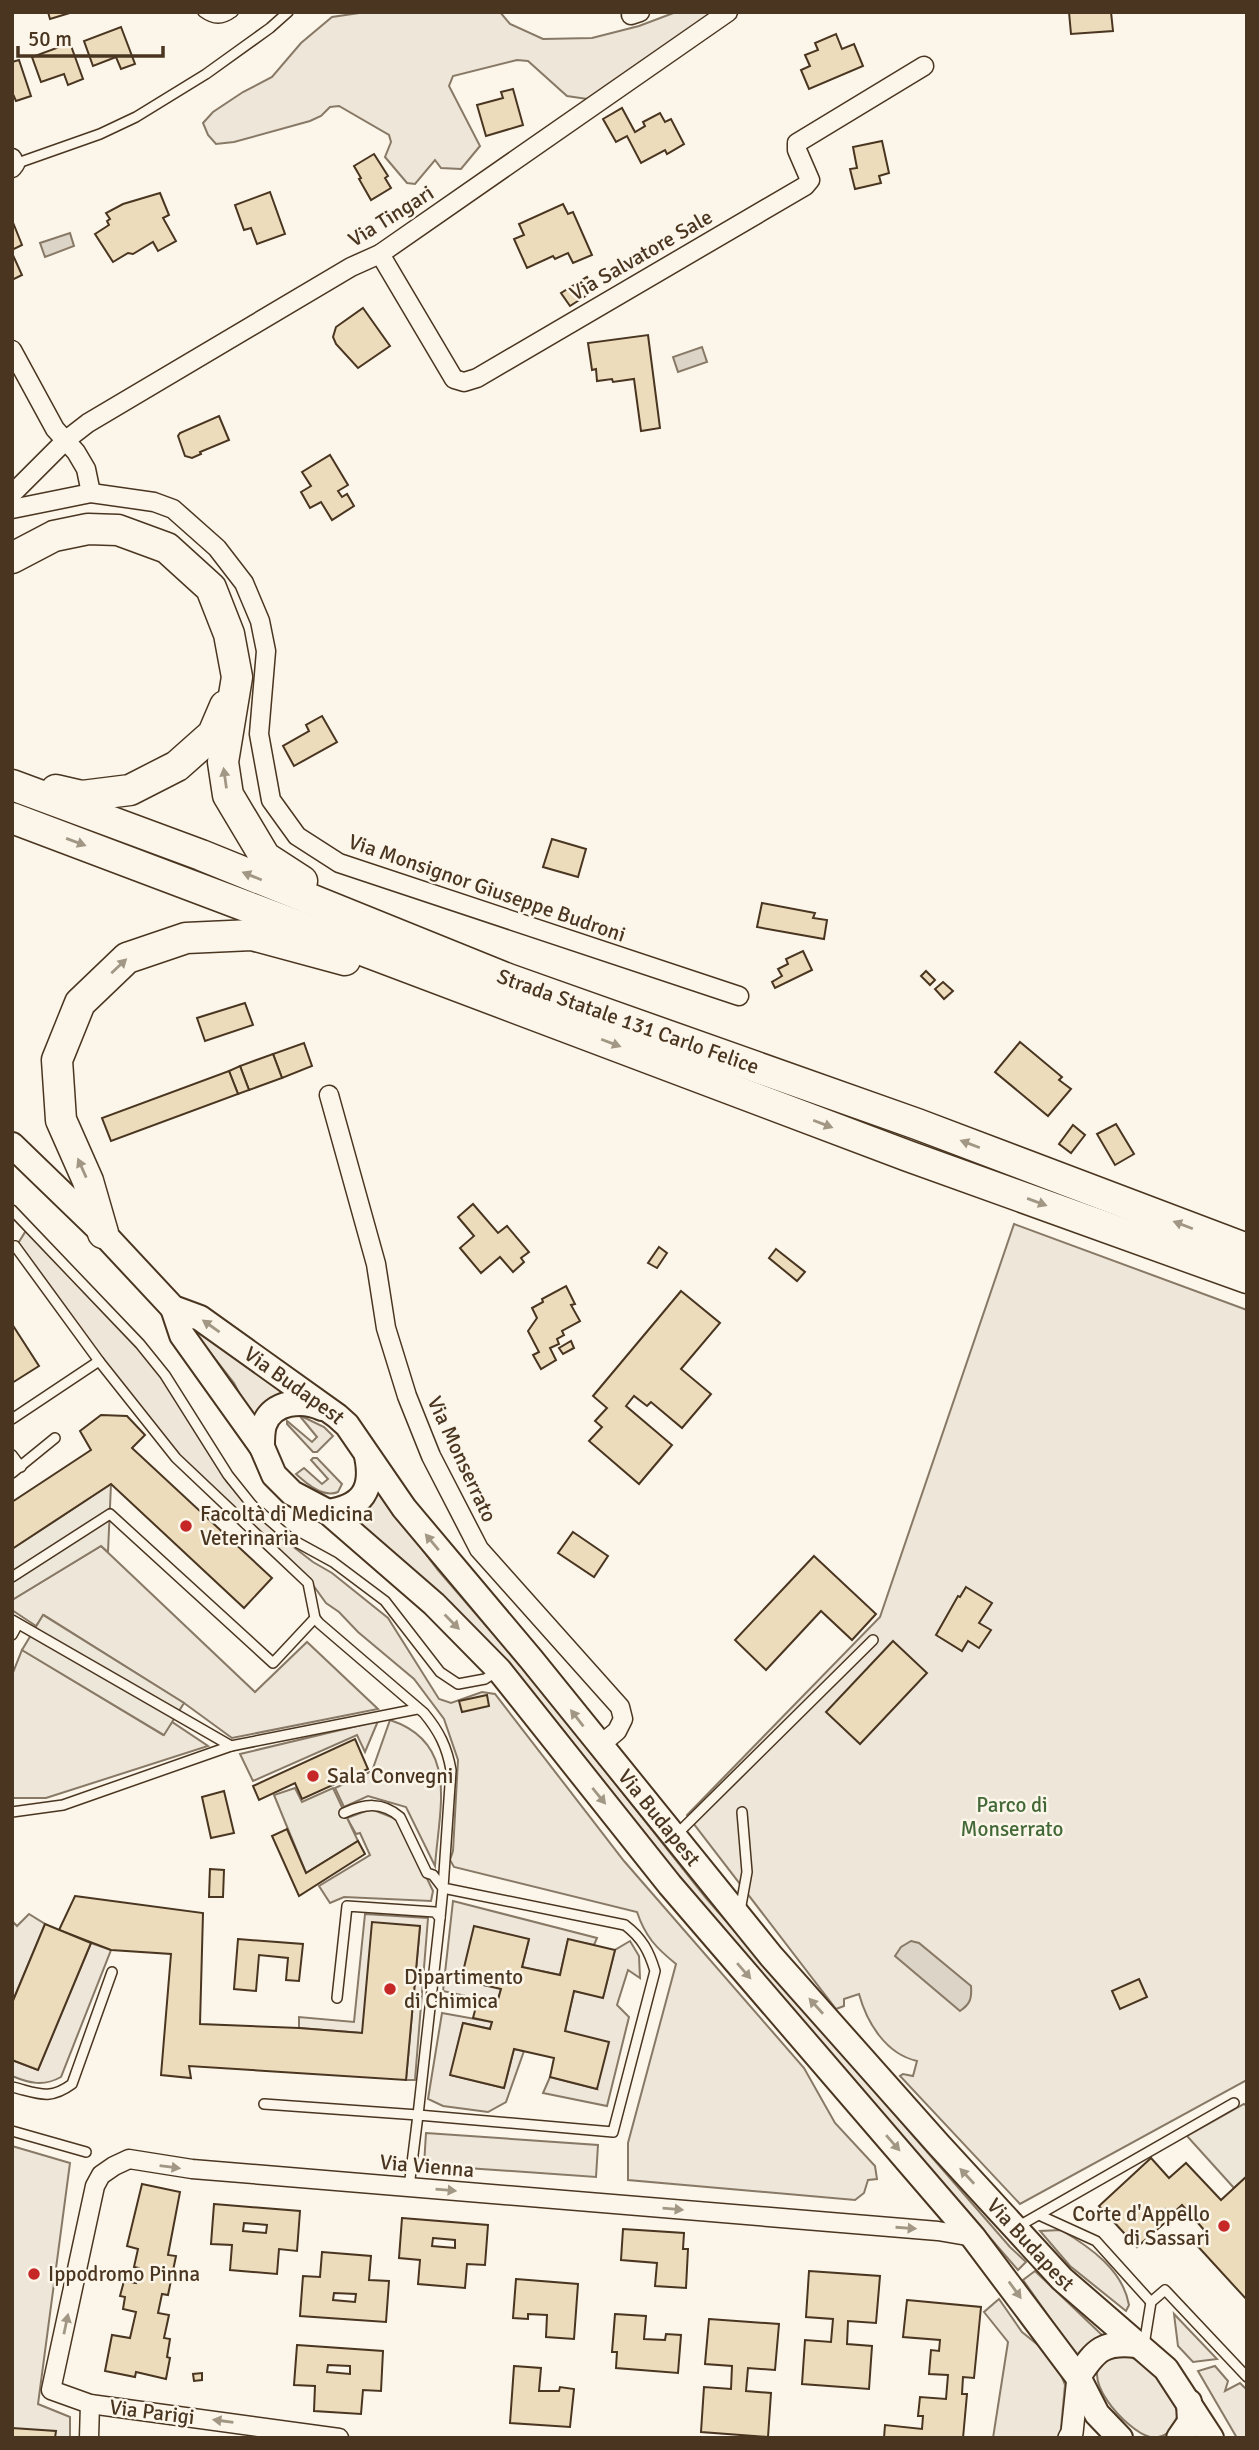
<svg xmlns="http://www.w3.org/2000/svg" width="1259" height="2450" viewBox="0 0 1259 2450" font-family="Signika,sans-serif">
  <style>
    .green { fill: #ede6d9; stroke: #887966; stroke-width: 2 }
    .parking { fill: #ede7d9; stroke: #887966; stroke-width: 2 }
    .water { fill: #dcd4c6; stroke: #887966; stroke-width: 2 }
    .building { fill: #ecdcbc; stroke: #4a3520; stroke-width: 2; fill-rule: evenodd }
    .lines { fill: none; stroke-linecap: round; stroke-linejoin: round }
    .service-casing { stroke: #4a3520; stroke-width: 12 }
    .minor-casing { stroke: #4a3520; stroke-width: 21 }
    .tertiary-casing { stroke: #4a3520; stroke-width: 24 }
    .secondary-casing { stroke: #4a3520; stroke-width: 28 }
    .trunk-casing { stroke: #4a3520; stroke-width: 33 }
    .service { stroke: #fbf6e9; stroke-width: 9 }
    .minor { stroke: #fbf6e9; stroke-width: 18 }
    .tertiary { stroke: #fbf6e9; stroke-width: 21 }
    .secondary { stroke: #fbf6e9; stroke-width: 24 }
    .trunk { stroke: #fbf6e9; stroke-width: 30 }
    .oneway { fill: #a29684 }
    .poi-dot { fill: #c62828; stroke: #fbf6e9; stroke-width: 2.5 }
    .labels { text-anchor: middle; stroke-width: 5; stroke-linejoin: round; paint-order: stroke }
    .street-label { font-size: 21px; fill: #4a3520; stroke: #fbf6e9 }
    .poi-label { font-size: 21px; fill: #4a3520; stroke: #fbf6e9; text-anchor: start }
    .park-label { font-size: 21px; fill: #436837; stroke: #fbf6e9 }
  </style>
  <rect width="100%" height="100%" fill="#fbf6e9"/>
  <!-- green -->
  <g class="green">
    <path d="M366 12H500L510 24 543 39 592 38 639 26 676 12H716L594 100 567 96 528 61 517 60 453 76 449 86 480 146 461 169 441 168 435 160 415 184 407 183 385 157 391 142 389 135 339 106 330 107 321 116 310 121 234 142 216 144 208 135 203 123 213 112 243 92 272 77 301 43 332 17Z"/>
    <path d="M1014 1224 1247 1310V2080L1020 2204 900 2076 903 2074 913 2076 917 2061C886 2054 867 2023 859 1994L844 1999V2006L836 2009 687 1815 880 1617Z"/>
    <path d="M27 1229 135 1344 168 1385 227 1482 252 1510 282 1538 313 1562 332 1573 388 1618 439 1699 451 1703 482 1692 495 1694 624 1861 804 2068 835 2123 875 2166 877 2179 868 2180 864 2193 855 2200 628 2180V2143L676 1964C656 1948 645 1936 637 1912L454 1867 450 1860 453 1851 458 1760 444 1719 414 1679 358 1632 339 1612 326 1603 310 1581 178 1457 101 1361 17 1245Z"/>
    <path d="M195 1325 285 1394 255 1423 234 1383 191 1328Z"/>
    <path d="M299 1415 324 1427 333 1436 317 1452H313L287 1424V1421L312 1442 317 1437Z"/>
    <path d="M313 1458H317L342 1484 338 1492C323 1498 307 1484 296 1474L304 1468 322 1484 328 1479 311 1460Z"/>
    <path d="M375 1488 438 1570 537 1685 706 1898 1010 2247 1026 2262 1018 2270 700 1903 531 1690 452 1604 348 1515Z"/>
    <path d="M101 1546 255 1692 307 1642 378 1709 232 1738 184 1703 44 1615 36 1626 12 1610V1600Z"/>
    <path d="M22 1650 163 1735 172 1722 208 1746 46 1798H12V1675Z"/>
    <path d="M390 1720C460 1743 439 1809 435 1866L406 1807 368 1796 344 1807 335 1788 372 1771Z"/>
    <path d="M378 1721 365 1752 357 1735 253 1781 240 1754Z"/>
    <path d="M371 1809 399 1820 433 1891 431 1901 344 1897 330 1903 319 1886 370 1855 360 1833 356 1834 347 1818Z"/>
    <path d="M453 1901 597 1938 594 1945 568 1940 560 1975 522 1967 529 1939 501 1989 497 2003 443 1991Z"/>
    <path d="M29 1914 45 1924 12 2003V1921L17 1926Z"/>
    <path d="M365 1914 428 1918 415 2080H406L420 1926 362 2033 299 2028V2017L354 2022Z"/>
    <path d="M630 1941 639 1956 640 1978 628 1970 617 2005 629 2017 607 2106 543 2093 550 2077 597 2089 565 2031 574 1991 603 1997 615 1950Z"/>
    <path d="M91 1943 111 1950 61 2077C43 2087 29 2083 12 2076V2060L38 2070Z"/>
    <path d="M442 2013 492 2022 490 2029 463 2023 451 2075 504 2088 514 2049 524 2051 506 2102 488 2112 443 2106 428 2099Z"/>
    <path d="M426 2133 598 2145 596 2177 424 2165Z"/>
    <path d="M12 2146 70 2163 38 2404 70 2417V2438H12Z"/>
    <path d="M1061 2230C1090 2247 1123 2270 1129 2305L1126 2311 1070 2266 1040 2231Z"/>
    <path d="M1035 2271 1103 2336 1079 2359 1023 2280Z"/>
    <path d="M999 2299 1022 2332 1043 2349 1058 2367 1065 2385 1060 2438H993L1008 2342 984 2312Z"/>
    <path d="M1174 2314 1217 2359 1193 2362 1178 2346Z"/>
    <path d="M1126 2355C1148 2362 1196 2409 1169 2432 1163 2437 1157 2438 1150 2437 1127 2432 1072 2371 1110 2357 1115 2356 1121 2356 1126 2355Z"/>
    <path d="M1215 2366 1228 2381 1225 2391 1240 2383 1247 2390V2438H1237L1198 2371Z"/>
  </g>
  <!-- parking -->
  <g class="parking">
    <path d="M111 1484 108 1552 101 1546 12 1600V1549Z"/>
    <path d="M43 1615 184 1703 164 1735 22 1650Z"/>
    <path d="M295 1788 302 1802 333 1788 358 1841 306 1873 274 1795Z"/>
    <path d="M1244 2104 1247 2106V2176L1234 2188 1187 2136Z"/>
  </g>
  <!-- water -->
  <g class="water">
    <path d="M70 233 74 246 45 257 40 243Z"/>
    <path d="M702 347 707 362 678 372 673 357Z"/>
    <path d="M911 1941 919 1943 971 1986C972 1999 970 2004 960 2011L895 1956 901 1947Z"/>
  </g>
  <!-- building -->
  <g class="building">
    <path d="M48 12H73L50 19Z"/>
    <path d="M1069 12H1111L1113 31 1071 34Z"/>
    <path d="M121 27 135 64 121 69 116 57 93 66 84 41Z"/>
    <path d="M836 34 842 49 854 44 863 66 809 89 801 70 810 66 805 55 818 50 815 43Z"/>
    <path d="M70 43 83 79 68 85 64 74 41 82 32 57Z"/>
    <path d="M19 60 31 96 16 101 12 92V62Z"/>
    <path d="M513 89 523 125 486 136 477 105 503 98 501 92Z"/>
    <path d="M622 108 635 132 645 126 643 122 660 113 665 122 671 119 684 144 667 154 665 150 641 163 627 136 616 142 603 119Z"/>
    <path d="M882 141 889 173 879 176 881 183 855 189 850 169 857 168 853 147Z"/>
    <path d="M374 154 388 176 385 178 391 188 371 200 359 179 361 178 354 166Z"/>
    <path d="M270 192 285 234 257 244 251 228 244 230 235 205Z"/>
    <path d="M160 193 169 215 163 218 176 241 158 251 153 242 133 254 128 253 113 262 95 234 109 225 107 221 110 219 106 213 123 204Z"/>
    <path d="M563 204 568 214 573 212 592 255 573 263 568 253 555 259 553 256 527 268 514 239 524 235 519 224Z"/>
    <path d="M12 220 22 245 12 250Z"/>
    <path d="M12 253 22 275 12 280Z"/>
    <path d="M587 277 595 290 570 306 561 293Z"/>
    <path d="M363 308 390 346 358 368 336 344 333 337 336 327Z"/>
    <path d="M648 335 660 428 641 431 634 379 613 382 612 379 597 381 596 369 592 370 588 343Z"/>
    <path d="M219 416 229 440 200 452 201 454 192 458 185 456 178 436 180 433Z"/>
    <path d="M330 455 348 485 338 491 342 497 347 494 354 506 332 520 321 502 310 508 301 492 311 486 302 472Z"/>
    <path d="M322 716 337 742 294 766 283 746 309 731 306 725Z"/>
    <path d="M552 839 586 849 578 877 543 867Z"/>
    <path d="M762 903 815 913 813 918 827 920 824 939 757 927Z"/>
    <path d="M803 951 812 970 775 988 772 982 782 976 778 969 788 964 786 959Z"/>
    <path d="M926 971 935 980 930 985 921 976Z"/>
    <path d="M943 982 953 991 944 999 935 989Z"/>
    <path d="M245 1003 253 1025 205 1041 197 1018Z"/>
    <path d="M1020 1042 1062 1077 1059 1080 1071 1089 1048 1116 995 1072Z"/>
    <path d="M304 1043 312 1066 282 1078 273 1054Z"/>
    <path d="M273 1054 282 1078 249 1090 240 1066Z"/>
    <path d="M240 1066 249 1090 238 1094 229 1071Z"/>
    <path d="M229 1071 238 1094 111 1141 102 1118Z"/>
    <path d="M1116 1124 1134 1154 1115 1165 1097 1134Z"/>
    <path d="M1073 1125 1085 1135 1071 1153 1059 1144Z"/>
    <path d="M473 1204 498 1233 507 1226 529 1252 521 1258 524 1262 513 1272 500 1257 481 1273 460 1248 474 1236 458 1217Z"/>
    <path d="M659 1247 667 1253 657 1268 648 1263Z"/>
    <path d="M776 1249 805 1272 797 1281 769 1258Z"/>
    <path d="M566 1286 575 1304 571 1305 580 1321 562 1331 564 1335 557 1339 559 1344 550 1348 556 1360 541 1369 533 1355 539 1352 528 1331 537 1318 532 1308 543 1302 542 1299Z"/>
    <path d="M681 1291 720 1323 681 1369 711 1394 682 1428 651 1402 647 1406 634 1396 626 1406 672 1445 639 1484 589 1441 602 1427 595 1421 607 1408 593 1396Z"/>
    <path d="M12 1324 39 1366 12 1383Z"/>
    <path d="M571 1341 574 1348 563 1354 559 1348Z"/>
    <path d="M101 1415 127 1416 145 1435 132 1448 272 1578 244 1608 111 1484 12 1549V1502L91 1450 80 1431Z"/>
    <path d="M573 1532 608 1556 594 1577 558 1553Z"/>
    <path d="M814 1556 876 1614 852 1640 821 1611 766 1670 735 1640Z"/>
    <path d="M966 1587 992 1603 979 1623 991 1630 979 1648 968 1641 962 1651 936 1635 958 1596 960 1597Z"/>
    <path d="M893 1641 927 1673 860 1744 826 1712Z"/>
    <path d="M487 1695 489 1706 462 1712 459 1701Z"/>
    <path d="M355 1739 368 1769 302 1799 295 1783 259 1800 253 1786Z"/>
    <path d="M224 1791 234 1833 211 1838 202 1797Z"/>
    <path d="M287 1829 306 1873 358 1841 365 1854 299 1896 272 1836Z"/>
    <path d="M210 1869 224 1870 223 1897H209Z"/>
    <path d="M75 1896 203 1913 200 2024 299 2028 362 2033 372 1922 420 1926 406 2080 189 2066 191 2078 161 2075 171 1954 111 1950 59 1930Z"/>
    <path d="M45 1924 91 1943 38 2070 12 2060V2003Z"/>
    <path d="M474 1926 529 1939 522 1967 560 1975 568 1939 615 1950 603 1998 574 1991 565 2031 609 2042 597 2089 550 2077 554 2058 514 2049 504 2088 450 2075 463 2023 490 2029 492 2022 473 2018 478 1999 497 2003 501 1989 461 1980Z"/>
    <path d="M238 1939 303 1944 299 1981 286 1980 288 1958 259 1955 256 1991 234 1989Z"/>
    <path d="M1139 1979 1147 1997 1120 2009 1112 1991Z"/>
    <path d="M1151 2158 1169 2178 1186 2163 1221 2200 1247 2176V2300L1193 2241 1205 2231 1182 2205 1171 2215 1166 2209 1161 2214 1167 2221 1137 2247 1099 2206Z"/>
    <path d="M142 2184 180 2192 168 2255 176 2256 168 2295 162 2294 158 2313 169 2315 164 2338 170 2339 167 2357 170 2358 166 2379 136 2372 135 2377 105 2371 112 2335 130 2338 136 2312 123 2309 125 2297 120 2296 124 2281 136 2283 139 2268 134 2267 138 2249 127 2246Z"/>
    <path d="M214 2204 300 2211 297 2251 279 2249 277 2274 230 2270 232 2245 211 2244ZM244 2223 267 2225 266 2233 243 2231Z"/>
    <path d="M402 2218 488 2225 485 2265 467 2264 465 2288 418 2284 420 2260 399 2258ZM433 2238 455 2240V2248L432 2246Z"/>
    <path d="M623 2229 684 2233 683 2249H688L686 2288 655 2286 657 2263 621 2260Z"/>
    <path d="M322 2252 371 2256 369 2280 389 2281 386 2322 300 2316 303 2276 320 2277ZM334 2293 356 2294 355 2302 333 2300Z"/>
    <path d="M809 2271 880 2276 876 2323 848 2321 847 2344 872 2346 869 2389 802 2384 805 2340 831 2342 833 2319 806 2317Z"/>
    <path d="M516 2279 578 2284 574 2339 546 2337 547 2315 528 2314V2319L513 2318Z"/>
    <path d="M907 2300 981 2307 974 2378 963 2377 962 2394H967L963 2438H884L885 2425 922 2429 923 2416H918L920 2397 946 2399 948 2375 929 2374 931 2350 939 2351 940 2340 903 2337Z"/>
    <path d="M615 2314 646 2316 644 2339 665 2340 666 2334 681 2335 678 2373 616 2368 617 2352H612Z"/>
    <path d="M709 2319 779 2324 775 2370 748 2368 746 2391 771 2393 768 2437 701 2432 704 2387 731 2389 732 2366 705 2364Z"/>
    <path d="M297 2345 383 2351 381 2391 363 2390 361 2414 314 2411 315 2386 294 2385ZM328 2365 350 2366V2374L327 2372Z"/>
    <path d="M514 2366 541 2368 539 2391H559L560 2387 574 2389 570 2427 510 2423Z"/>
    <path d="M202 2373V2380L194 2381 193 2374Z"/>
    <path d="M12 2428 56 2431 55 2438H12Z"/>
  </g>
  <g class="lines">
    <defs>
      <g id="service">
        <path d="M203 12C214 20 222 20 233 12"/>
        <path d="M15 164 100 134 136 117 206 74 270 28 288 12"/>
        <path d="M12 1210 140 1344 165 1375 228 1475 252 1505 291 1539 333 1562 385 1601 440 1672 458 1684 485 1679 496 1672"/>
        <path d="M12 1248 15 1246 99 1361 176 1458 308 1583 315 1618 319 1623 424 1713C439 1731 447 1747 451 1770L443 1888 625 1925C642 1938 649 1951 655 1971L613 2132 418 2115 409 2187"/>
        <path d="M12 1419 99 1361"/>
        <path d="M12 1455 21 1467"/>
        <path d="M12 1473 55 1438"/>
        <path d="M12 1577 110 1514 273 1663 315 1618"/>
        <path d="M12 1620 231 1746 417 1709"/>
        <path d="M12 1635 18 1624"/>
        <path d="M12 1812 63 1805 231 1746"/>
        <path d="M344 1813C364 1804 382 1801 400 1817L427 1873 433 1875 443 1888 440 1918"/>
        <path d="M675 1836 873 1640"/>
        <path d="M740 1911 747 1872 742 1812"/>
        <path d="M12 2087C38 2093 49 2101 72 2084L112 1972"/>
        <path d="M264 2104 418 2115 440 1918 435 1912 347 1906 337 1998"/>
        <path d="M12 2131 86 2152"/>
        <path d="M1039 2215 1096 2241 1151 2302"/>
        <path d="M1017 2227 1234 2103"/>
        <path d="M1144 2345 1151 2302 1165 2290 1247 2377"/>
      </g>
      <g id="minor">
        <path d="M631 15 640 12"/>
        <path d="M12 158 15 164 12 168"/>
        <path d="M380 254 454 379 464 382 477 378 805 186 810 180 797 150V143L924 66"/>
        <path d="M12 350 55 429 76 452 86 469 91 493"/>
        <path d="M12 494 66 440 88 423 351 267 380 254 728 12"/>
        <path d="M12 509 91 493 154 502 173 509 217 548 244 583 260 621 266 651 259 734 271 800 297 836 339 863 739 996"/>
        <path d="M329 1095 376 1264 386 1328 407 1396 431 1456 479 1549 620 1707 623 1719 617 1731 599 1746"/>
        <path d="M89 2438 90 2404"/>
        <path d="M339 2438 90 2404 51 2390 95 2186 101 2175 114 2166 129 2159 192 2169 938 2231 973 2237"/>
      </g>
      <path id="tertiary" d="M1069 2438 1072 2433 1078 2377"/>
      <g id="secondary">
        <path id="s1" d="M12 1145 103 1233 173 1308 200 1318 337 1416 347 1425 404 1508 531 1659 771 1956 938 2144 1062 2279 1166 2369 1211 2438"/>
        <path d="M173 1308 182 1335 262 1447 274 1475 292 1493 328 1512 434 1604 499 1670 670 1885 973 2237 1078 2377 1097 2414 1120 2438"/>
        <path d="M262 1447C262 1440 262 1431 264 1425 272 1401 303 1399 322 1408"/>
        <path d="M328 1512C362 1507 374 1490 367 1456"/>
        <path d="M1078 2377C1095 2350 1104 2341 1137 2345"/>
        <path d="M1179 2438 1190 2422 1189 2402"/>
      </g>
      <g id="trunk">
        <path d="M12 558 54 536 88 529 118 530 167 548 211 588 229 634 237 677 223 762 228 795 265 857 302 881"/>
        <path id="s2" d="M12 785 201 855 508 979 917 1124 1247 1249"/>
        <path d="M56 790 82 796 130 790 177 766 213 734 225 706"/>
        <path d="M12 818 908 1156 1247 1278"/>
        <path d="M103 1233 88 1181 61 1120 57 1060 80 1003 127 958 186 938 252 935 345 960"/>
      </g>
    </defs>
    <!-- service casing -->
    <use href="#service" class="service-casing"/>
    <!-- minor casing -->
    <use href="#minor" class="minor-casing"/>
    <!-- tertiary casing -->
    <use href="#tertiary" class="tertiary-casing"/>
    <!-- secondary casing -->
    <use href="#secondary" class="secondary-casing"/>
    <!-- trunk casing -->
    <use href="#trunk" class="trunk-casing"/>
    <!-- service -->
    <use href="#service" class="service"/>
    <!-- minor -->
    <use href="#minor" class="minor"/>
    <!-- tertiary -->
    <use href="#tertiary" class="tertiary"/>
    <!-- secondary -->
    <use href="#secondary" class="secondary"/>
    <!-- trunk -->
    <use href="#trunk" class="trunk"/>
  </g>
  <!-- one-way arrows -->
  <defs><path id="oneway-solid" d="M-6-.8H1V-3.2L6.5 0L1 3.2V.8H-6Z" transform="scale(1.75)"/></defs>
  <g class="oneway">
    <use href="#oneway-solid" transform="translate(225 778) rotate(-98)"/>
    <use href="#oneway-solid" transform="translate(76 842) rotate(20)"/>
    <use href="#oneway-solid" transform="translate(252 876) rotate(-158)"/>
    <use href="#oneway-solid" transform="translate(119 966) rotate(-43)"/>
    <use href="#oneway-solid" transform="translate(611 1043) rotate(21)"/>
    <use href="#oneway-solid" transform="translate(823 1124) rotate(21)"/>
    <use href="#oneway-solid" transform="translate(970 1144) rotate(-159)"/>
    <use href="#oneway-solid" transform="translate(82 1168) rotate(-114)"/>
    <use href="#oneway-solid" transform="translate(1037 1202) rotate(20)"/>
    <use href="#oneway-solid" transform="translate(1183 1225) rotate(-159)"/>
    <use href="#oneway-solid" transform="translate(211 1326) rotate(-145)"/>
    <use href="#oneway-solid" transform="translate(432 1542) rotate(-130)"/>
    <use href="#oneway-solid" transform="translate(452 1622) rotate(45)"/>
    <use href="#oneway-solid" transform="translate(577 1718) rotate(-128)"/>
    <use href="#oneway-solid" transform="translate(599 1796) rotate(51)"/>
    <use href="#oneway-solid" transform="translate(744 1971) rotate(49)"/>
    <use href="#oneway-solid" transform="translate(816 2006) rotate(-132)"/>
    <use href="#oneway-solid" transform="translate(893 2143) rotate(49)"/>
    <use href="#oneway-solid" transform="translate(170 2167) rotate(7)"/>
    <use href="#oneway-solid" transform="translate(967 2176) rotate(-133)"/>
    <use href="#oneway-solid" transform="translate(446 2190) rotate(5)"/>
    <use href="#oneway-solid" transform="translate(673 2209) rotate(5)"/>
    <use href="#oneway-solid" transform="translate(906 2228) rotate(4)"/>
    <use href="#oneway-solid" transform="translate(1015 2290) rotate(54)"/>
    <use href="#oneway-solid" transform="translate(66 2324) rotate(-78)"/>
    <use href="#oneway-solid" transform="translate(223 2421) rotate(-172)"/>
  </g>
  <!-- markers -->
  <g class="poi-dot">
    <circle cx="186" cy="1526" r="7"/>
    <circle cx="313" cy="1776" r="7"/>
    <circle cx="390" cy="1989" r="7"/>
    <circle cx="1224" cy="2226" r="7"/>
    <circle cx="34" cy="2274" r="7"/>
  </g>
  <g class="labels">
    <!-- street labels -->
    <g class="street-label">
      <text transform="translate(391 216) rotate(-32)" y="7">Via Tingari</text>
      <text transform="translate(641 255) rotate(-30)" y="7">Via Salvatore Sale</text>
      <text transform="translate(487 888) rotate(19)" y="7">Via Monsignor Giuseppe Budroni</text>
      <text dy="7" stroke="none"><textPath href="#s2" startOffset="660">Strada Statale 131 Carlo Felice</textPath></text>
      <text dy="7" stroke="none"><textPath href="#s1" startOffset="374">Via Budapest</textPath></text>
      <text transform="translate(462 1459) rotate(65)" y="7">Via Monserrato</text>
      <text dy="7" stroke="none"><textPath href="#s1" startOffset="942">Via Budapest</textPath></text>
      <text transform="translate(427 2166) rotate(5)" y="7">Via Vienna</text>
      <text dy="7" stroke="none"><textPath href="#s1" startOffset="1508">Via Budapest</textPath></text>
      <text transform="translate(152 2412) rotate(7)" y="7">Via Parigi</text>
    </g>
    <!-- poi labels -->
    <g class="poi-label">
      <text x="200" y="1521">Facoltà di Medicina<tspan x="200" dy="24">Veterinaria</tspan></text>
      <text x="327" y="1783">Sala Convegni</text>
      <text x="404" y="1984">Dipartimento<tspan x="404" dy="24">di Chimica</tspan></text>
      <text x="1210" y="2221" text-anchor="end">Corte d'Appello<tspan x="1210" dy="24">di Sassari</tspan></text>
      <text x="48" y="2281">Ippodromo Pinna</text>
    </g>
    <!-- park labels -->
    <g class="park-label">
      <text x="1012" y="1812">Parco di<tspan x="1012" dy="24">Monserrato</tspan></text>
    </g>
  </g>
  <!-- border -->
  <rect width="1259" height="2450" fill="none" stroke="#4a3520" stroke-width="28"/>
  <!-- scale -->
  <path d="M18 46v10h145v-10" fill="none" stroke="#4a3520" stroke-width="3.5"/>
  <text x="28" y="46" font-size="21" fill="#4a3520" stroke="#fbf6e9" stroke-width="5" paint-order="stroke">50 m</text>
</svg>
